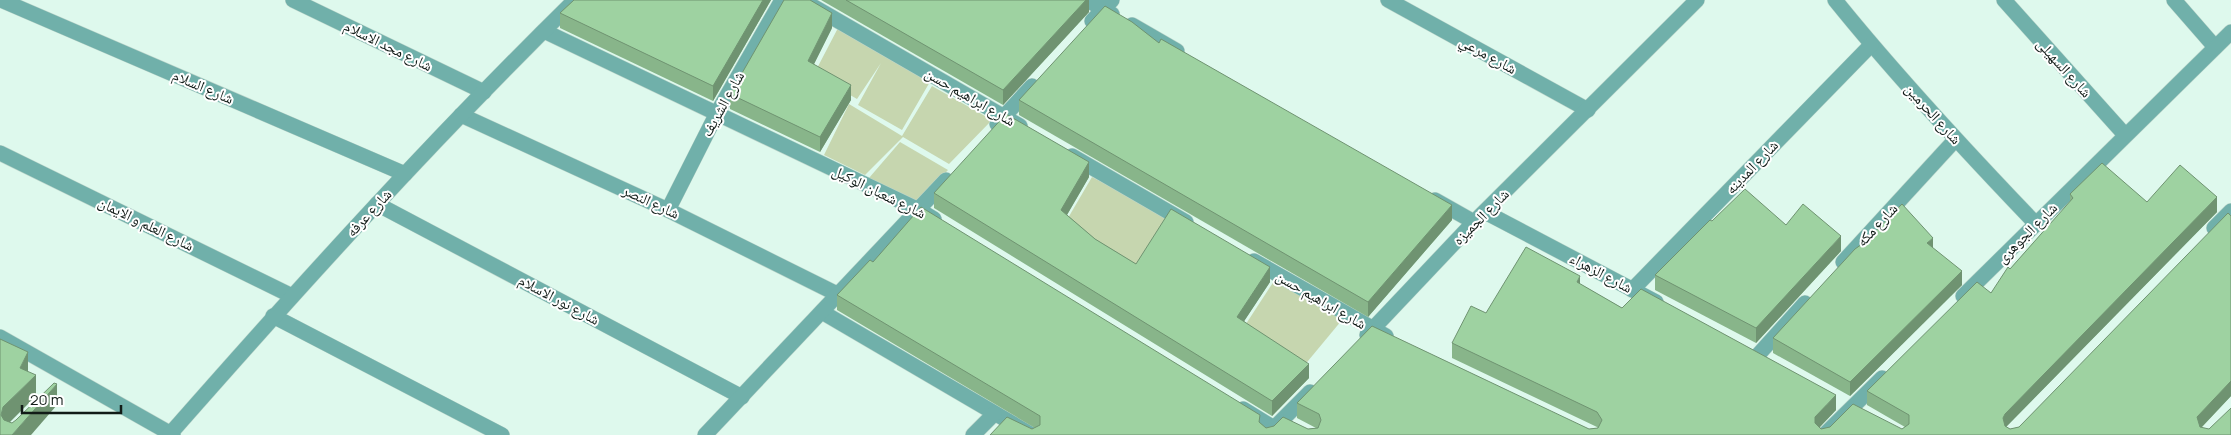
<svg xmlns="http://www.w3.org/2000/svg" width="2231" height="435" viewBox="0 0 2231 435" font-family="Manrope,'Noto Naskh Arabic',sans-serif">
  <style>
    .green { fill: #c6d6af }
    .lines { fill: none; stroke-linecap: round; stroke-linejoin: round }
    .street-casing { stroke: #bdd5cb; stroke-width: 16 }
    .street { stroke: #70b0aa; stroke-width: 15 }
    .wall { fill: #88b58a }
    .shaded-wall { fill: #6f9371 }
    .building { fill: #9ed2a1; stroke: #6f9371 }
    .labels { text-anchor: middle; stroke-width: 4; stroke-linejoin: round; paint-order: stroke }
    .street-label { font-size: 15px; fill: #111b17; stroke: #fff }
  </style>
  <rect width="100%" height="100%" fill="#def9ed"/>
  <!-- green -->
  <g class="green">
    <path d="M838 28 931 80 902 130 858 105 881 63 857 99 814 74Z"/>
    <path d="M932 86 992 120 949 164 903 137 865 175 824 155 849 104 902 136Z"/>
    <path d="M900 142 948 170 918 202 869 178Z"/>
    <path d="M1092 177 1172 217 1131 281 1061 230Z"/>
    <path d="M1276 278 1342 320 1303 367 1242 330Z"/>
  </g>
  <g class="lines">
    <defs>
      <g id="street">
        <path d="M1 0 405 174"/>
        <path d="M293 0 484 92"/>
        <path d="M802 0 1020 126"/>
        <path d="M1087 0 1112 14"/>
        <path d="M1388 0 1588 110"/>
        <path d="M1835 0C1898 78 1966 151 2036 224"/>
        <path d="M2004 0 2125 135"/>
        <path d="M2174 0 2215 47"/>
        <path d="M1092 21 1112 0"/>
        <path d="M1132 25 1177 51"/>
        <path d="M544 31 919 210 934 219"/>
        <path d="M461 115 668 210 839 295"/>
        <path d="M997 124 1032 86"/>
        <path d="M0 153 292 296"/>
        <path d="M1072 156 1186 222"/>
        <path d="M1435 200 1474 222"/>
        <path d="M377 204 742 397"/>
        <path d="M668 210 717 113 782 0"/>
        <path d="M1485 212 1656 302"/>
        <path d="M2214 228 2231 211"/>
        <path d="M1254 261 1386 336"/>
        <path d="M1843 262 1955 140"/>
        <path d="M1632 290 1871 45"/>
        <path d="M1963 296 2231 32"/>
        <path d="M822 312 1032 435"/>
        <path d="M273 316 502 435"/>
        <path d="M1367 335 1474 222 1697 0"/>
        <path d="M0 337 173 435"/>
        <path d="M1758 355 1805 303"/>
        <path d="M1243 409 1274 428"/>
        <path d="M1271 431 1310 392"/>
        <path d="M170 434C301 285 434 138 575 0"/>
        <path d="M705 435 946 180"/>
        <path d="M973 435 994 414"/>
        <path d="M1824 435 1882 378"/>
      </g>
    </defs>
    <!-- street casing -->
    <use href="#street" class="street-casing"/>
    <!-- street -->
    <use href="#street" class="street"/>
  </g>
  <!-- wall -->
  <g class="wall">
    <path d="M574 0H771L713 101 560 28V13Z"/>
    <path d="M821 0H1089V12L1003 105Z"/>
    <path d="M832 28 814 64 851 100 820 152 730 109V94Z"/>
    <path d="M1159 43 1452 220 1368 317 1019 115V100Z"/>
    <path d="M1089 177 1067 215 1095 239 1136 264 1270 282 1244 321 1309 378 1272 416 934 208V193Z"/>
    <path d="M2070 194 2147 202 2217 212 2006 427 2010 429 2019 427 2231 216V396L2201 428 2231 435 1032 429 1035 428 837 310V295L873 262 1260 423 1266 428 1308 429 1316 428 1297 418V403L1589 429 1598 428 1597 427 1452 358V343L1486 313 1580 284 1622 308 1836 410 1820 427 1821 429H1902L1905 427 1867 405V391L1991 293 2010 269 2070 202Z"/>
    <path d="M1712 221 1786 225 1841 251 1756 343 1655 290V275Z"/>
    <path d="M1933 248 1962 285 1850 396 1773 353V338Z"/>
  </g>
  <!-- shaded-wall -->
  <g class="shaded-wall">
    <path d="M763 0H771L713 101V86Z"/>
    <path d="M1086 0H1089V12L1003 105V90Z"/>
    <path d="M832 13V28L808 76V61Z"/>
    <path d="M851 85V100L820 152V137Z"/>
    <path d="M1089 162V177L1061 225V210Z"/>
    <path d="M2217 197V212L2005 428 2003 418 2005 414Z"/>
    <path d="M1452 205V220L1368 317V302Z"/>
    <path d="M1841 236V251L1756 343V328Z"/>
    <path d="M1933 238V252L1927 243Z"/>
    <path d="M1270 267V282L1237 332V317Z"/>
    <path d="M1962 271V285L1850 396V382Z"/>
    <path d="M1580 276V290L1577 282Z"/>
    <path d="M28 352V373L20 368Z"/>
    <path d="M1309 364V378L1272 416V401Z"/>
    <path d="M36 375V396L3 429 1 415 3 407Z"/>
    <path d="M2231 381V396L2197 432V417Z"/>
    <path d="M57 384V405L31 435H12Z"/>
    <path d="M1836 395V410L1815 432V417Z"/>
  </g>
  <!-- building -->
  <g class="building">
    <path d="M574 0H763L713 86 560 13Z"/>
    <path d="M784 0H810L832 13 808 61 851 85 820 137 730 94Z"/>
    <path d="M846 0H1086L1003 90Z"/>
    <path d="M1105 6 1132 22 1159 43 1161 39 1452 205 1368 302 1019 100Z"/>
    <path d="M1006 114 1089 162 1061 210 1095 239 1136 264 1171 209 1270 267 1237 317 1309 364 1272 401 934 193Z"/>
    <path d="M2102 163 2147 202 2180 165 2217 197 2005 414 2003 418 2005 426 2010 429 2019 427 2228 213 2231 216V381L2197 417 2200 427 2209 429 2231 408V435H990L1007 417 1032 429 1040 425V416L837 295 870 260 873 262 921 207 1260 415 1259 422 1266 428 1274 426 1283 417 1308 429 1318 428 1321 420 1319 414 1297 403 1372 326 1589 429 1598 428 1602 420 1597 412 1452 343 1471 306 1486 313 1526 247 1580 276 1577 282 1622 308 1641 289 1836 395 1815 417V423L1821 429 1830 427 1853 404 1902 429 1909 424V415L1867 391 1977 282 1991 293 2008 267 2010 269 2073 198 2070 194Z"/>
    <path d="M1745 189 1786 225 1803 204 1841 236 1756 328 1655 275 1710 220 1712 221Z"/>
    <path d="M1902 204 1933 238 1927 243 1962 271 1850 382 1773 338 1855 249 1865 242Z"/>
    <path d="M0 339 28 352 20 368 36 375 3 407 1 415 4 420 12 423 16 420 54 383 57 384 12 435H0Z"/>
  </g>
  <g class="labels">
    <!-- street labels -->
    <g class="street-label">
      <text transform="translate(388 46) rotate(26)" y="5">شارع مجد الاسلام</text>
      <text transform="translate(1488 55) rotate(29)" y="5">شارع مرعي</text>
      <text transform="translate(2064 68) rotate(48)" y="5">شارع السهيلى</text>
      <text transform="translate(203 87) rotate(23)" y="5">شارع السلام</text>
      <text transform="translate(970 97) rotate(30)" y="5">شارع ابراهيم حسن</text>
      <text transform="translate(723 104) rotate(-61)" y="5">شارع الشريف</text>
      <text transform="translate(1933 114) rotate(48)" y="5">شارع الحرمين</text>
      <text transform="translate(1752 167) rotate(-46)" y="5">شارع المدينه</text>
      <text transform="translate(879 192) rotate(26)" y="5">شارع شعبان الوكيل</text>
      <text transform="translate(651 202) rotate(25)" y="5">شارع النصر</text>
      <text transform="translate(369 213) rotate(-47)" y="5">شارع عرفه</text>
      <text transform="translate(1481 217) rotate(-45)" y="5">شارع الجميزه</text>
      <text transform="translate(146 224) rotate(26)" y="5">شارع العلم و الايمان</text>
      <text transform="translate(1877 225) rotate(-47)" y="5">شارع مكه</text>
      <text transform="translate(2027 233) rotate(-45)" y="5">شارع الجوهرى</text>
      <text transform="translate(1601 273) rotate(28)" y="5">شارع الزهراء</text>
      <text transform="translate(559 300) rotate(28)" y="5">شارع نور الاسلام</text>
      <text transform="translate(1321 300) rotate(30)" y="5">شارع ابراهيم حسن</text>
    </g>
  </g>
  <!-- scale -->
  <path d="M22 405v8h99v-8" fill="none" stroke="#111b17" stroke-width="2.5"/>
  <text x="30" y="405" font-size="15" fill="#111b17" stroke="#ffffff" stroke-width="4" paint-order="stroke">20 m</text>
</svg>
